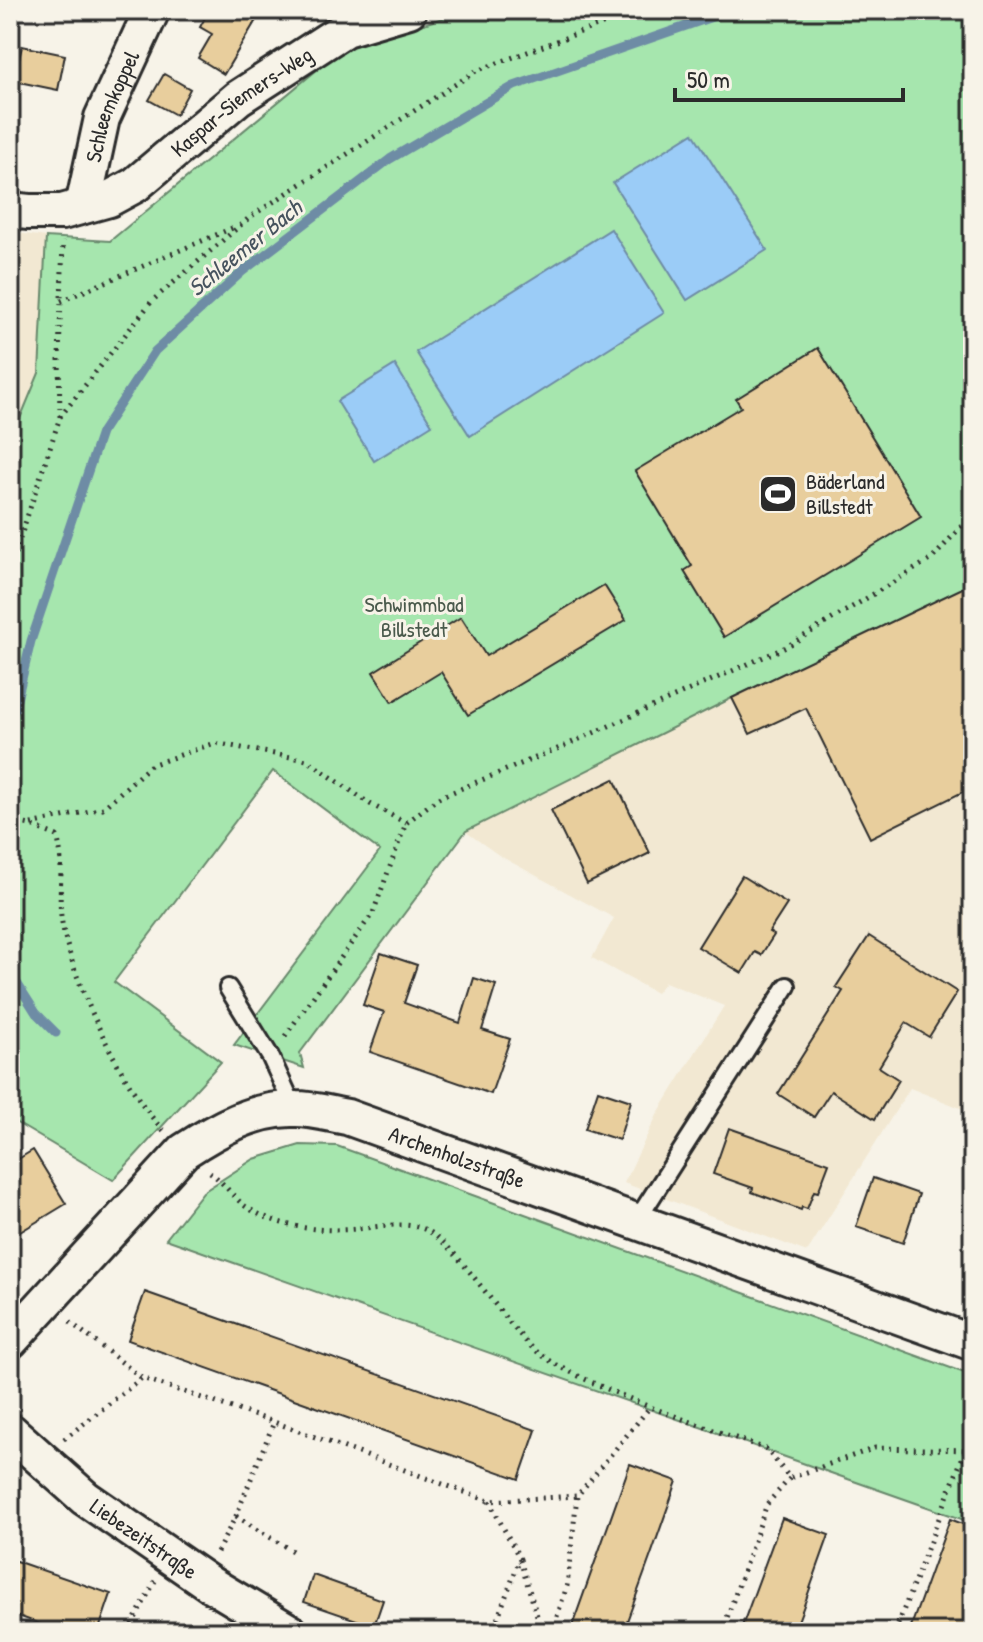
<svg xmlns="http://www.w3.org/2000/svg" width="983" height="1642" viewBox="0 0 983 1642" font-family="'Patrick Hand',sans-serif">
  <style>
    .built { fill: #f2e8d2 }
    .green { fill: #a6e6ae; stroke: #68886c; stroke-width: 2 }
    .water { fill: #9bccf7; stroke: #6e8ca5; stroke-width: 2 }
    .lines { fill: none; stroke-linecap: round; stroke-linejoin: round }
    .stream { stroke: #6e8ca5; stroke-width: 9 }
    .building { fill: #e8ce9d; stroke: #2b2b2b; stroke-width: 2 }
    .lane-casing { stroke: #2b2b2b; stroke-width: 22 }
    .street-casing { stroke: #2b2b2b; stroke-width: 40 }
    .path { stroke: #2b2b2b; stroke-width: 5; stroke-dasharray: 2 6; stroke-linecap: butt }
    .lane { stroke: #f7f3e8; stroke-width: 16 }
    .street { stroke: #f7f3e8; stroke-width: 34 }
    .labels { text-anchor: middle; stroke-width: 6; stroke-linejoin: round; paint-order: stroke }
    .street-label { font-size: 22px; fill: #2b2b2b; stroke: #f7f3e8 }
    .poi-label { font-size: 22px; fill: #2b2b2b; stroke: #f7f3e8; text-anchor: start }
    .park-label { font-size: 22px; fill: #4a5a4c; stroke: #f7f3e8 }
    .water-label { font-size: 24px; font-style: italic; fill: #47535e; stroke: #f7f3e8 }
  </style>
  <rect width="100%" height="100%" fill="#f7f3e8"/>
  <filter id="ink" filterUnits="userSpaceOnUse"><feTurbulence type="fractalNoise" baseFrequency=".0125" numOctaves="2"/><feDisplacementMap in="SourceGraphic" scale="16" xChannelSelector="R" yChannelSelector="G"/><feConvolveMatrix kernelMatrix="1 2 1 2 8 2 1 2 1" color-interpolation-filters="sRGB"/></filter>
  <g filter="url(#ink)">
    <!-- built -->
    <g class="built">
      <path d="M10 232 46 237 39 373 10 443Z"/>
      <path d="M973 583V1113L910 1088 807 1252 624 1183 658 1113 724 1006 665 982 656 993 592 958 614 918 500 856 466 832 732 698Z"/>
    </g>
    <!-- green -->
    <g class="green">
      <path d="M468 10H973V583L732 698 466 831 300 1053 304 1068 234 1045 380 851 273 771 114 982 221 1062 113 1180 10 1119V443L39 373 46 237 110 241 341 50Z"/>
      <path d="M300 1145 337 1146 973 1376V1523L166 1239 203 1192 254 1159Z"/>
    </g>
    <!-- water -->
    <g class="water">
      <path d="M693 133 767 250 687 300 613 183Z"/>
      <path d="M611 229 664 313 470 436 416 352Z"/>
      <path d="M395 365 432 425 374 461 337 401Z"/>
    </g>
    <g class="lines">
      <!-- stream -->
      <g class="stream">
        <path d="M10 729 31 641 101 433 155 351 242 272 390 159 514 86 732 10"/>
        <path d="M10 972 36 1013 56 1033"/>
      </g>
    </g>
    <!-- building -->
    <g class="building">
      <path d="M209 10H262L224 74 198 58 212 34 200 27Z"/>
      <path d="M22 46 65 55 58 90 14 81Z"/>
      <path d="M164 74 190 89 176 115 149 100Z"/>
      <path d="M818 348 921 517 724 637 684 571 692 566 635 471 741 407 736 399Z"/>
      <path d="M973 583V787L870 838 806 708 750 734 732 698Z"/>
      <path d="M604 585 626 620 468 715 441 672 392 702 373 672 461 617 486 656Z"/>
      <path d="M614 779 650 853 587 884 551 810Z"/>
      <path d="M742 876 787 904 769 932 774 935 761 955 755 952 742 973 698 947Z"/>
      <path d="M869 936 957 992 929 1037 906 1023 879 1067 899 1080 875 1119 831 1091 814 1117 778 1094 843 991 836 987Z"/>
      <path d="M381 953 417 965 404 1003 460 1023 474 978 496 985 482 1030 510 1039 491 1094 370 1052 384 1012 363 1005Z"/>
      <path d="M598 1090 631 1101 619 1140 585 1129Z"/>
      <path d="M729 1128 829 1163 818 1192 814 1191 807 1209 802 1207 801 1210 752 1192 753 1188 713 1174Z"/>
      <path d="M33 1150 66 1204 10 1238V1164Z"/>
      <path d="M873 1178 919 1194 903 1243 856 1227Z"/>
      <path d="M145 1292 536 1430 519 1479 128 1340Z"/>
      <path d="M630 1464 677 1481 651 1555 623 1632H570Z"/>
      <path d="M782 1518 829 1535 803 1608 794 1632H740Z"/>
      <path d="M950 1519 973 1528V1602L962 1632H909Z"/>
      <path d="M10 1559 111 1594 98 1632H62L10 1613Z"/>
      <path d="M313 1575 383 1600 374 1626 304 1602Z"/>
    </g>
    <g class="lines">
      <defs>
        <g id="lane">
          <path d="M228 988 270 1056 294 1108"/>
          <path d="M637 1220 787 986"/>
        </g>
        <g id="street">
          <path id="s1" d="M83 206 102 118 152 10"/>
          <path id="s2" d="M10 210 29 212H62L109 199 135 185 238 98 345 29 409 10"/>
          <path id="s3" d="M10 1341 184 1151C216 1130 256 1107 296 1109 313 1109 330 1114 347 1117L973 1343"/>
          <path id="s4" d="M10 1431 85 1498 210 1584 290 1632"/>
        </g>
      </defs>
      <!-- lane casing -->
      <use href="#lane" class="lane-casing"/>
      <!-- street casing -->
      <use href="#street" class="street-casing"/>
      <!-- path -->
      <g class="path">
        <path d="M61 301 237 226"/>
        <path d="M60 417 152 301 250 217 476 71 640 10"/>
        <path d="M10 569 60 417 59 357 63 241"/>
        <path d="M10 821 30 825 57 836C65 863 58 888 61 916 68 974 123 1089 164 1131"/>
        <path d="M31 824 103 808 151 765 215 743 307 760 370 804 406 823"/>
        <path d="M285 1036 373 913 406 823 438 798 562 747 786 647 933 558 973 513"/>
        <path d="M210 1172C223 1182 233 1197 245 1206 277 1228 320 1232 357 1229 379 1227 403 1221 424 1229 455 1241 504 1324 535 1350 562 1372 617 1393 650 1407"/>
        <path d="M70 1322 142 1378 274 1422"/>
        <path d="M64 1439 142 1378"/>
        <path d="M489 1501 520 1559 495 1625"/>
        <path d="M236 1516 292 1551"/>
        <path d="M217 1552 236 1516 274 1422 489 1501 577 1496"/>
        <path d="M520 1560 542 1632"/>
        <path d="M128 1632 155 1581"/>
        <path d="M552 1632 567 1586 577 1496 650 1407 766 1449 790 1478 875 1448 973 1450"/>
        <path d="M722 1632 767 1504 790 1478"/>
        <path d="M895 1632 965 1451"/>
      </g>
      <!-- lane -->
      <use href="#lane" class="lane"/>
      <!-- street -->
      <use href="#street" class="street"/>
    </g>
  </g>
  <!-- icons -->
  <defs>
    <symbol id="stadium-square" viewBox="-11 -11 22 22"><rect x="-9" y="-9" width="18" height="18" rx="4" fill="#2b2b2b" stroke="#f7f3e8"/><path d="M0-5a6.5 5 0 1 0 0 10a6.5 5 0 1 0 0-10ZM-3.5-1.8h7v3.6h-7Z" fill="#fff"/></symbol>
  </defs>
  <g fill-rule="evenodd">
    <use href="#stadium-square" x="756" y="472" width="44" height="44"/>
  </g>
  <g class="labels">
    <!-- street labels -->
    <g class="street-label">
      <text dy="8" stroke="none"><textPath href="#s2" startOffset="266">Kaspar-Siemers-Weg</textPath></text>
      <text dy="8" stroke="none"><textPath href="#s1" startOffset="104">Schleemkoppel</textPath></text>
      <text dy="8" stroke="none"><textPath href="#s3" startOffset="548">Archenholzstraße</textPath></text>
      <text dy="8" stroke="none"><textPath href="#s4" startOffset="172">Liebezeitstraße</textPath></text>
    </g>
    <!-- poi labels -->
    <g class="poi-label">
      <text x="806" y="489">Bäderland<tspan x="806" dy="25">Billstedt</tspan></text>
    </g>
    <!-- park labels -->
    <g class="park-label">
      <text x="414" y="612">Schwimmbad<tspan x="414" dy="25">Billstedt</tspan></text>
    </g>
    <!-- water labels -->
    <g class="water-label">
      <text transform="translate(245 248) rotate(-39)" y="8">Schleemer Bach</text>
    </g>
  </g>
  <!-- margin -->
  <rect width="983" height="1642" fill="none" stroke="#f7f3e8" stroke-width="40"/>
  <rect x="20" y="20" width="943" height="1602" fill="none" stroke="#2b2b2b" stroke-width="3" filter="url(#ink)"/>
  <!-- scale -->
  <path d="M675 88v12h228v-12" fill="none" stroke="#2b2b2b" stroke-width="4"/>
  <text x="687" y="88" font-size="24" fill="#2b2b2b" stroke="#f7f3e8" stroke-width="6" paint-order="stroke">50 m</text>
</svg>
